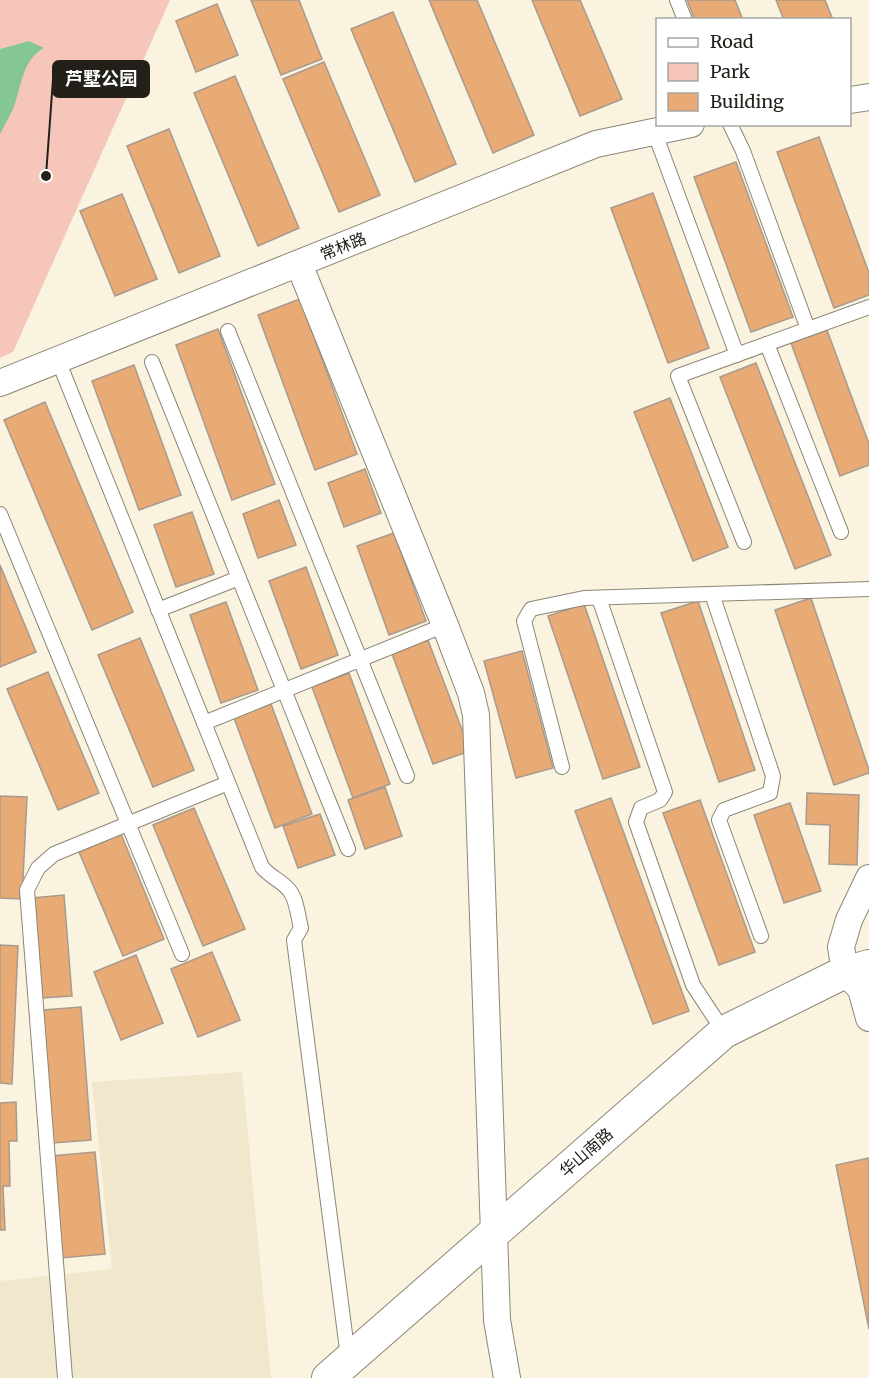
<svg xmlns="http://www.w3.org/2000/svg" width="869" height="1378" viewBox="0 0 869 1378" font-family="Merriweather,'Noto Sans SC',serif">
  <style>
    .built { fill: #f0e7cd }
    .green { fill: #f7c6bb }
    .water { fill: #85c792 }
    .building { fill: #e9ab75; stroke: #a99a8d; stroke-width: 1.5 }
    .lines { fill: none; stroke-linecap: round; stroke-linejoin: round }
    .service-casing { stroke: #8c8675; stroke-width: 16 }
    .minor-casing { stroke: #8c8675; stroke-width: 28 }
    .tertiary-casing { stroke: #8c8675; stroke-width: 34 }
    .service { stroke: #fff; stroke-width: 14 }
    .minor { stroke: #fff; stroke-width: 26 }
    .tertiary { stroke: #fff; stroke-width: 32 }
    .labels { text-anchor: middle; stroke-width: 6; stroke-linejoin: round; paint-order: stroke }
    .street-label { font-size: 16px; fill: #23201a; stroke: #fff }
    .leader { fill: none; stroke: #23201a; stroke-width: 2 }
    .callout-dot { fill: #23201a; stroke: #fff; stroke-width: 2 }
    .callout { fill: #23201a; stroke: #23201a; stroke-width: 2 }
    .callout-label { font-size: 18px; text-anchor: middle; font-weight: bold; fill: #fff }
  </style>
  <rect width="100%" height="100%" fill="#f9f3e0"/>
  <!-- built -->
  <path class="built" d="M242 1072 271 1378H0V1281L112 1269 92 1082Z"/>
  <!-- green -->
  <path class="green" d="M0 0H170L13 352 0 358Z"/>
  <!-- water -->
  <path class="water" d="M29 41 44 48C21 61 22 87 13 109 9 118 4 126 0 134V49Z"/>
  <!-- building -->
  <g class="building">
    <path d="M251 0H299L322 59 281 75Z"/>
    <path d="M429 0H477L534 135 493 153Z"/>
    <path d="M532 0H580L622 99 580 116Z"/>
    <path d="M687 0H735L743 20H695Z"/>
    <path d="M776 0H825L833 20H784Z"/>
    <path d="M217 4 238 55 196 72 176 21Z"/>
    <path d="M393 12 456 164 415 182 351 29Z"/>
    <path d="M324 62 380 195 339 212 283 79Z"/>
    <path d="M235 76 299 228 258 246 194 93Z"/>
    <path d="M169 129 220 256 179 273 127 146Z"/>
    <path d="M819 137 869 273V295L834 308 777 152Z"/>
    <path d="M736 162 793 317 751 332 694 177Z"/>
    <path d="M653 193 709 348 668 363 611 208Z"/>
    <path d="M122 194 157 279 115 296 80 211Z"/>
    <path d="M300 299 357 454 315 470 258 315Z"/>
    <path d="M218 329 275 484 232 500 176 345Z"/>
    <path d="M827 330 869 444V465L840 476 791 343Z"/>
    <path d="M756 363 831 555 795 569 720 377Z"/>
    <path d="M134 365 181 495 139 510 92 381Z"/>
    <path d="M670 398 728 547 693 561 634 412Z"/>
    <path d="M45 402 133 612 92 630 4 420Z"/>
    <path d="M365 469 381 513 344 527 328 483Z"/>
    <path d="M279 500 296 545 258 558 243 514Z"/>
    <path d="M192 512 214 574 176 587 154 525Z"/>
    <path d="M394 533 426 621 389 635 357 546Z"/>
    <path d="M0 565 36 652 0 667Z"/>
    <path d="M306 567 338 655 301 669 269 581Z"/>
    <path d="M811 598 869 770V773L834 785 775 610Z"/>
    <path d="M698 601 755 770 719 782 661 613Z"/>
    <path d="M226 602 258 690 221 703 190 615Z"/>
    <path d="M584 604 640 767 603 779 548 616Z"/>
    <path d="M140 638 194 770 153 787 98 655Z"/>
    <path d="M428 640 470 751 433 764 392 654Z"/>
    <path d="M522 651 553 768 516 778 484 661Z"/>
    <path d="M48 672 99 793 58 810 7 689Z"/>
    <path d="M349 673 390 784 353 798 312 687Z"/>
    <path d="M271 704 312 814 275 828 234 718Z"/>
    <path d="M385 787 402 836 365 849 348 800Z"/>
    <path d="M807 793 859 795 857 865 829 864 830 825 806 824Z"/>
    <path d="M0 796 27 797 22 899 0 898Z"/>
    <path d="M611 798 689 1011 653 1024 575 811Z"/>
    <path d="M700 800 755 952 719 965 663 813Z"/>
    <path d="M790 803 821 891 784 903 754 815Z"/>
    <path d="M194 808 245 929 203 946 153 825Z"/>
    <path d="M320 814 335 855 298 868 283 826Z"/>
    <path d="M121 834 164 939 123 956 79 852Z"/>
    <path d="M64 895 72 996 41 998 32 898Z"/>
    <path d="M0 945 18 946 12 1084 0 1083Z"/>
    <path d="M212 952 240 1020 198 1037 171 969Z"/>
    <path d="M136 955 163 1023 121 1040 94 972Z"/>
    <path d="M81 1007 91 1140 52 1143 43 1010Z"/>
    <path d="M16 1102 17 1141H9L10 1186H3L5 1230H0V1103Z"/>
    <path d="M95 1152 105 1254 60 1258 51 1156Z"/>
    <path d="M869 1158V1329L836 1165Z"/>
  </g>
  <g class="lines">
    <defs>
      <g id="service">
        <path d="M677 0 685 20"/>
        <path d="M730 124 743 151 808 329"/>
        <path d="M654 131 737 355"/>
        <path d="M228 331 407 776"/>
        <path d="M767 344 841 532"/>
        <path d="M58 360 262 867C270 877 282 881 289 890 297 899 298 917 301 928L294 940 348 1357"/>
        <path d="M152 362 348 849"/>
        <path d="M0 514 182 954"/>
        <path d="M744 542 678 376 869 307"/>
        <path d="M712 594 773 776 770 793 724 810 719 820 761 936"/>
        <path d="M599 598 665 792 660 800 641 808 636 822 693 985 724 1032"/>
        <path d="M158 610 239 578"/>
        <path d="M204 723 445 625"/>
        <path d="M562 767 524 621 531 609 584 598 869 589"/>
        <path d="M65 1378 27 890 38 868 54 854 228 783"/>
      </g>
      <g id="minor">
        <path d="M850 100 869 97"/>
        <path d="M299 264 445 625 471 693 476 715 497 1320 507 1378"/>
        <path d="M0 383 596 144 691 124"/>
        <path d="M869 878 849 920 841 947 845 972 861 989 869 1018"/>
      </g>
      <path id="tertiary" d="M328 1378 724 1032 841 974 869 966"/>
    </defs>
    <!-- service casing -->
    <use href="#service" class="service-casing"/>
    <!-- minor casing -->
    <use href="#minor" class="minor-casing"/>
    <!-- tertiary casing -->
    <use href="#tertiary" class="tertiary-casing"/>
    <!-- service -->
    <use href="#service" class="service"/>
    <!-- minor -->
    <use href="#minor" class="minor"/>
    <!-- tertiary -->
    <use href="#tertiary" class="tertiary"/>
  </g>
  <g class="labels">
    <!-- street labels -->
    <g class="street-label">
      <text transform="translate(343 246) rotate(-22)" y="6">常林路</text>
      <text transform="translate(586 1152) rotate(-41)" y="6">华山南路</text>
    </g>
  </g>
  <!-- callouts -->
  <path class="leader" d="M46 176L53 79"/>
  <circle class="callout-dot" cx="46" cy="176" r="6"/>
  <rect class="callout" x="53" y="61" width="96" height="36" rx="6"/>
  <g class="callout-label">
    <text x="101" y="85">芦墅公园</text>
  </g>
  <!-- legend -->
  <rect x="656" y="18" width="195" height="108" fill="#ffffff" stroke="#a7a6a3" stroke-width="1.5"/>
  <rect x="668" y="38" width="30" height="9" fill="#ffffff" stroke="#a7a6a3" stroke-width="1.5"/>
  <text x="710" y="48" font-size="18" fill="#23201a">Road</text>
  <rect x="668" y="63" width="30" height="18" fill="#f7c6bb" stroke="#a7a6a3" stroke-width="1.5"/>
  <text x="710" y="78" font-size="18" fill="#23201a">Park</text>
  <rect x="668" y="93" width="30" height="18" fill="#e9ab75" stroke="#a7a6a3" stroke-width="1.5"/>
  <text x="710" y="108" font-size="18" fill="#23201a">Building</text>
</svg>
